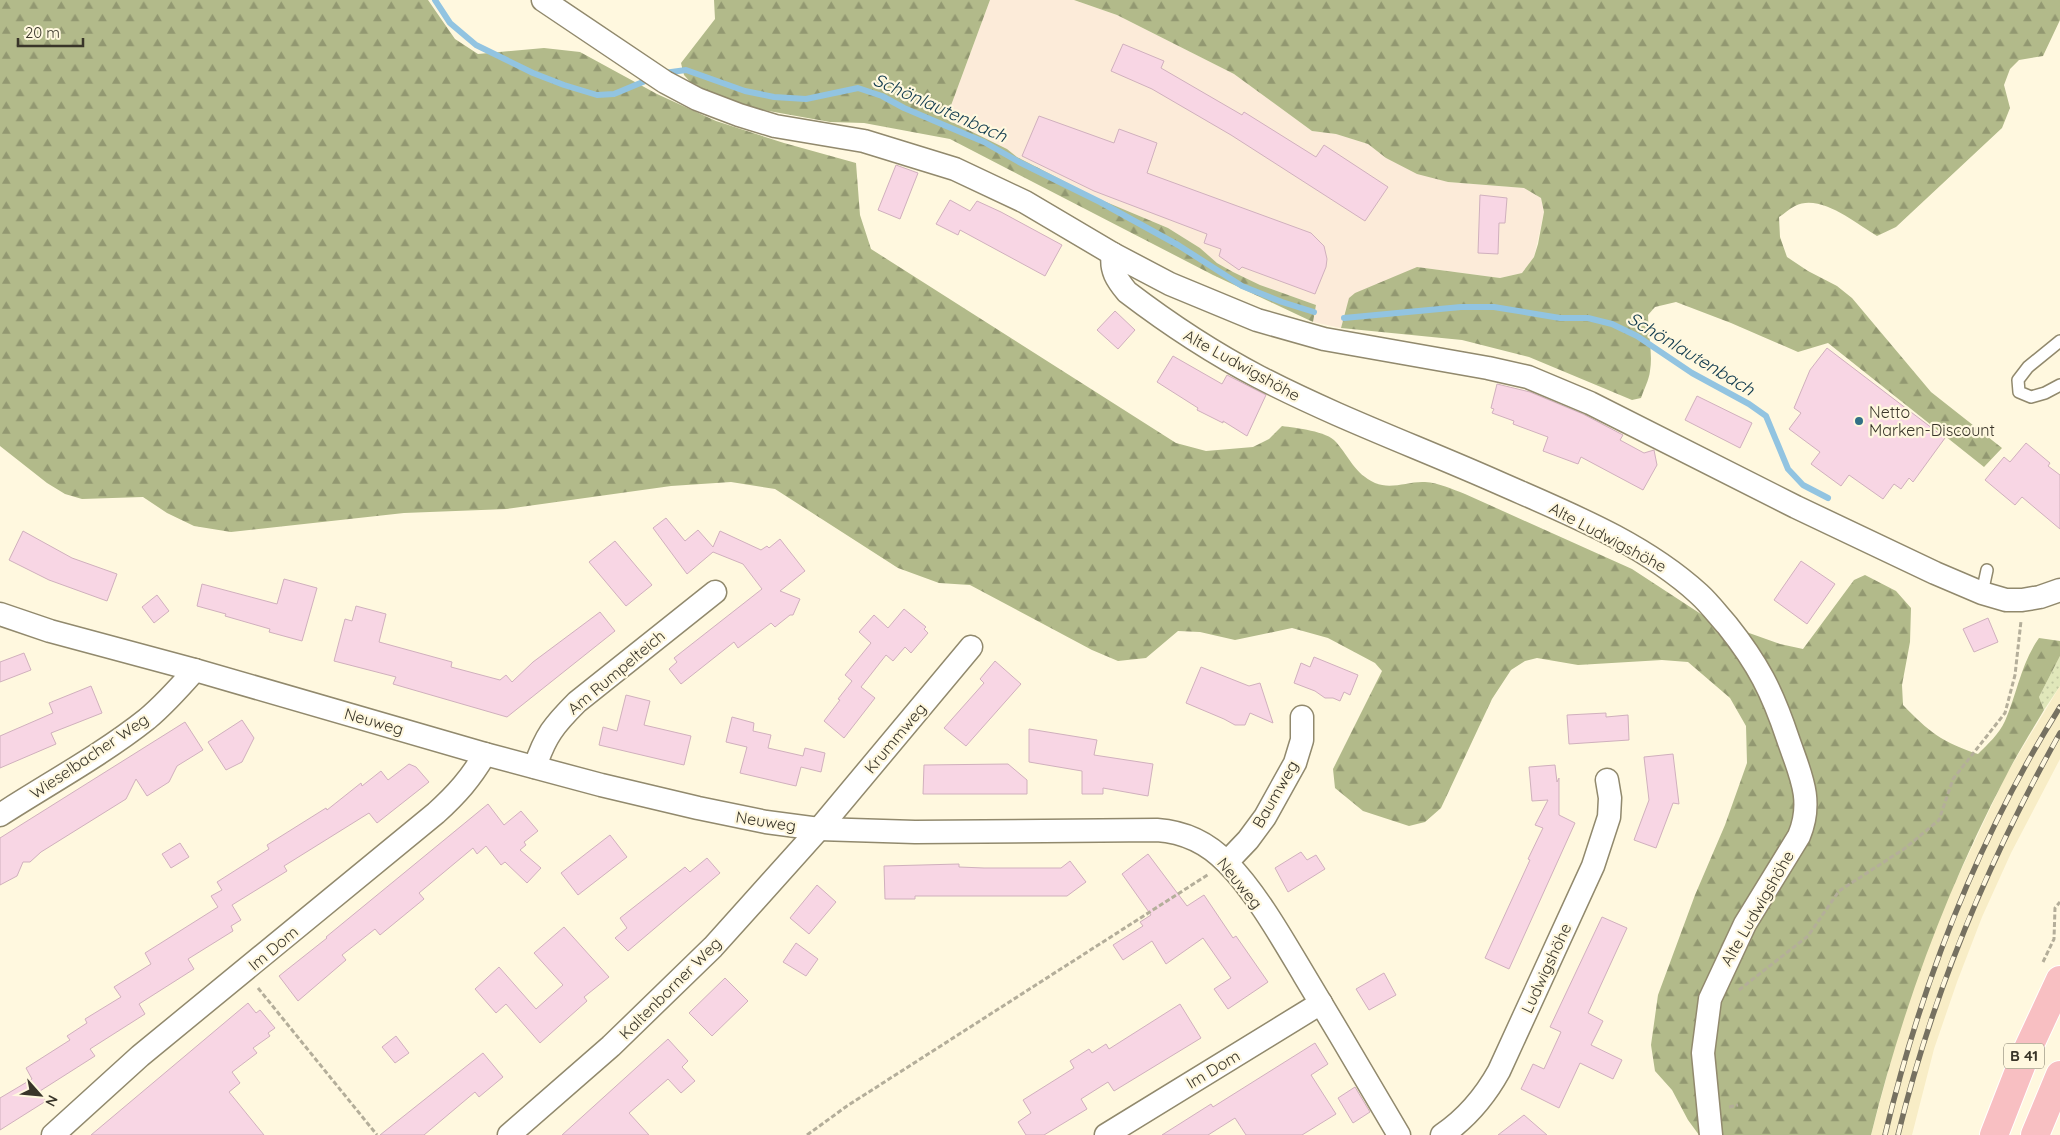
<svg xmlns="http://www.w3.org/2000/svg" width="2060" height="1135" viewBox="0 0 2060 1135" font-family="Quicksand,sans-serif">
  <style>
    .commercial { fill: #fcebd9 }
    .built { fill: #f8edc6 }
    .grass { fill: url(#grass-dots) }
    .forest { fill: url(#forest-firs) }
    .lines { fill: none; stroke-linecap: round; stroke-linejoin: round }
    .stream { stroke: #92c4e1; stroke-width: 6 }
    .building { fill: #f8d6e4; stroke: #d0b0bd }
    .lane-casing { stroke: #91896d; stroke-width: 14 }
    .street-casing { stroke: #91896d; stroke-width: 25 }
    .primary-casing { stroke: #fff; stroke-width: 30 }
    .path { stroke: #b4ae9a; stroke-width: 3; stroke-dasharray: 5 2.5; stroke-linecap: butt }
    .lane { stroke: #fff; stroke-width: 11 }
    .street { stroke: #fff; stroke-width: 22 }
    .primary { stroke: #f8bfc2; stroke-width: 28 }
    .rail-casing { stroke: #767161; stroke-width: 5.5 }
    .rail { stroke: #fff8df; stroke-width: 4; stroke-dasharray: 11; stroke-linecap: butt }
    .poi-dot { fill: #327086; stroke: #fff8df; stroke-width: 2 }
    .labels { text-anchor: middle; stroke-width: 4.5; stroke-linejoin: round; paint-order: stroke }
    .shield { fill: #fff8df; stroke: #747060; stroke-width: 1 }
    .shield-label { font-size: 15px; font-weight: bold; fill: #393529 }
    .street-label { font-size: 16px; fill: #393529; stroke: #fff8df }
    .poi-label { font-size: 16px; fill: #393529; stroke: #fff8df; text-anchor: start }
    .water-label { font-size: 18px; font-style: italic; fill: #0f394d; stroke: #fff8df }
  </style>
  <defs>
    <pattern id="grass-dots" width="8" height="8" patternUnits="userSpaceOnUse" patternTransform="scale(1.25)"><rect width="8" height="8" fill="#e0e7ba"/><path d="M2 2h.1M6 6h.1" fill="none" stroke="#c1c7a0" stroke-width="1.8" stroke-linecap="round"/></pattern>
    <pattern id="forest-firs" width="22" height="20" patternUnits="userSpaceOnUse" patternTransform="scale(1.25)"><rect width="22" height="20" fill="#b2ba8a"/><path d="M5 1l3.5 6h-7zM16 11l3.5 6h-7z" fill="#929871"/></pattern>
  </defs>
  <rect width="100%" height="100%" fill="#fff8df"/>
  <!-- commercial -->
  <path class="commercial" d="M990 0H1074L1117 15 1234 74 1312 131 1336 134 1368 144 1386 158 1448 182 1524 188 1541 198 1544 212 1534 257 1522 273 1500 278 1417 267 1346 308 1341 328 1313 322 1316 305 1260 285 1233 272 1217 263 1200 248 1168 228 1099 199 1017 157 1007 149 946 119Z"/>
  <!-- built -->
  <path class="built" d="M2060 686V759L2011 853 1982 917 1957 982 1934 1049 1912 1135H1871L1897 1038 1920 968 1946 902 2006 775Z"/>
  <!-- grass -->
  <path class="grass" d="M2060 656V686L2044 710 2039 697Z"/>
  <!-- forest -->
  <g class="forest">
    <path d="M0 0H428L455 39 478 54 544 48 580 52 657 94 716 121 784 143 856 163 860 215 871 249 1176 443 1206 451 1253 447 1269 439 1282 426C1296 428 1327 431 1336 442 1350 458 1354 473 1375 483 1392 490 1408 481 1425 482 1439 483 1452 489 1465 494L1632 569 1707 618 1780 644 1803 649 1854 580 1865 575 1896 591 1911 608 1910 642 1902 685 1903 705C1928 731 1943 743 1978 754 1988 744 1999 734 2005 721 2017 694 2021 663 2039 638L2060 641V656L2039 697 2044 710C2031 732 2017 754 2006 776 1946 890 1902 1010 1871 1135H1699L1688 1120 1672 1090 1655 1071 1651 1045 1658 995 1695 895 1725 825 1747 763 1746 726 1730 698 1688 662 1662 660 1578 665 1537 658 1525 661 1511 670 1492 699 1441 808 1425 822 1409 826 1363 811 1335 788 1333 769 1382 671 1375 663 1328 638 1292 628 1235 640 1200 632 1178 631 1146 658 1118 661 1092 650 970 585 939 583 898 568 775 489 731 482 671 486 507 509 404 513 231 532 194 526 167 513 143 497 82 499 65 494 47 483 0 446Z"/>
    <path d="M714 0H990L946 119 1007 149 1017 157 1099 199 1168 228 1200 248 1217 263 1233 272 1260 285 1316 305 1313 322 1213 275 950 139 864 123 830 122 763 110 725 100 691 83 684 75 681 63 715 19Z"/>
    <path d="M1074 0H2060V20L2043 56 2019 60 2010 69 2004 85 2010 108 2002 128 1896 227 1877 236C1856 224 1821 193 1795 206 1789 209 1784 214 1779 217L1780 237 1787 257 1808 271 1837 286 1852 298 1931 392 2002 448 1984 467 1828 343 1798 352 1731 323 1676 302 1655 307 1648 315C1648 334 1653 353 1650 371 1649 380 1644 389 1641 398L1632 400 1529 357 1462 340 1341 328 1349 298 1355 293 1417 267 1500 278 1522 273 1534 257 1538 244 1544 212 1541 198 1524 188 1448 182 1417 174 1386 158 1368 144 1336 134 1312 131 1234 74 1117 15Z"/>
  </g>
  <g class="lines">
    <!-- stream -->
    <g class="stream">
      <path d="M435 0 450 23 476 45 533 73 564 85 597 95 614 94 650 79"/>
      <path d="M664 73 686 70 745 91 774 97 806 99 858 88 882 96 904 108 984 142 1019 162 1100 202 1178 245 1242 286 1282 302 1314 312"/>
      <path d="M1344 318 1461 307H1494L1560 318H1588L1612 324 1637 336 1692 373 1749 404 1766 416 1788 469 1803 485 1828 498"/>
    </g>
  </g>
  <!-- building -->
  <g class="building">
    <path d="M1123 44 1164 61 1161 68 1242 115 1244 112 1316 157 1324 145 1388 187 1365 221 1231 135 1152 89 1111 71Z"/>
    <path d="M1039 116 1114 143 1119 129 1157 143 1147 173 1311 233 1324 246 1327 259 1326 267 1315 294 1242 267 1239 270 1219 256 1221 249 1204 243 1207 234 1094 191 1022 156Z"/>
    <path d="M896 165 918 173 900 219 878 210Z"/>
    <path d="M1480 195 1507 198 1505 223H1499L1498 254 1478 253Z"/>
    <path d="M950 200 970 211 977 201 1001 212 1062 245 1045 276 960 230 958 235 936 224Z"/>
    <path d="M1115 311 1135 330 1118 349 1097 330Z"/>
    <path d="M1827 348 1945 438 1913 482 1909 478 1901 489 1894 484 1883 499 1849 475 1841 486 1811 464 1820 452 1789 429 1801 413 1794 408 1810 370Z"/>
    <path d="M1173 356 1222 384 1227 375 1266 395 1247 436 1223 421V423L1197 410 1198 408 1157 382Z"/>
    <path d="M1497 384 1530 392 1583 414 1623 435 1620 440 1644 453 1654 450 1657 465 1643 490 1581 457 1578 464 1543 451 1548 437 1513 424 1514 421 1492 413 1494 409 1491 408Z"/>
    <path d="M1697 396 1752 423 1740 448 1685 420Z"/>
    <path d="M2026 443 2050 463 2048 466 2060 475V529L2022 497 2015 505 1985 480 2004 457 2010 462Z"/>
    <path d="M666 518 685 541 698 530 713 547 720 531 761 550 767 546 769 548 780 539 805 571 780 591 800 599 793 615H790L775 627 771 623 738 648 734 642 681 684 669 669 677 662 674 658 762 589 743 564 713 552 687 574 653 528Z"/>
    <path d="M23 531 72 558 117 574 107 601 49 580 9 560Z"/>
    <path d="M615 541 652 585 626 606 589 562Z"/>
    <path d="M1801 561 1835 584 1807 624 1774 600Z"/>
    <path d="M284 579 317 588 302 641 269 632 270 629 225 616 226 614 197 606 202 584 277 604Z"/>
    <path d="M157 595 169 611 154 623 142 607Z"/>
    <path d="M356 606 386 614 379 642 452 662 451 667 500 680 506 675 512 682 533 662 600 612 615 631 507 717 393 684 396 677 334 661 345 619 352 621Z"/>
    <path d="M904 609 926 627 924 629 928 633 911 653 905 647 893 661 886 655 861 687 875 698 844 738 824 721 840 700 838 699 852 681 845 675 871 643 859 632 874 615 888 628Z"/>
    <path d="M1988 618 1998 642 1974 652 1963 629Z"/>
    <path d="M24 653 31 670 0 682V662Z"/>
    <path d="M1314 657 1358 675 1350 695 1344 692 1340 701 1333 698H1325L1315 691 1294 683 1301 663 1310 667Z"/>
    <path d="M995 661 1021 684 966 746 944 728 984 683 980 679Z"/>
    <path d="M1201 667 1249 686 1260 683 1273 723 1250 713 1245 725H1235L1224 719 1186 703Z"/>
    <path d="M91 686 102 713 51 733 56 744 0 768V736L53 713 49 703Z"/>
    <path d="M626 695 650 701 644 725 691 736 684 765 599 745 603 727 617 731Z"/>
    <path d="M1606 713V717L1628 715 1629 740 1569 744 1567 715Z"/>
    <path d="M732 717 754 723 753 731 771 735 768 748 803 756 805 748 825 753 821 772 801 767 796 786 740 773 747 747 726 742Z"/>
    <path d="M242 720 254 738 242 762 226 770 208 742Z"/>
    <path d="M185 722 203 750 177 766 169 782 147 796 136 779 126 799 41 852 30 862H23L17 876 0 885V838Z"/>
    <path d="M1029 729 1097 740 1094 755 1153 764 1148 796 1103 788V794H1082V771L1029 762Z"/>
    <path d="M1673 754 1679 804 1673 803 1656 848 1634 840 1649 800 1644 757Z"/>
    <path d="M409 764 416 767 429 782 377 823 369 813 284 866 287 871 232 905 241 920 231 926 233 931 188 959 194 969 139 1004 145 1014 90 1049 95 1056 40 1091 46 1101 0 1130V1098L32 1079 26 1068 70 1040 67 1036 87 1023 85 1019 121 997 114 987 151 964 145 953 218 907 211 896 222 890 217 882 269 849 267 845 326 808 327 810 361 783 362 786 381 771 388 780Z"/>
    <path d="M1008 764 1027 780V794H923L924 765Z"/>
    <path d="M1555 765 1557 782 1559 778V815L1575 823 1509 969 1485 958 1530 860 1528 859 1543 828 1535 825 1548 800 1532 801 1529 767Z"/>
    <path d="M488 804 504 825 521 811 538 831 524 842 526 845 520 850 541 868 527 883 505 862 501 865 486 846 477 854 473 848 419 893 424 899 380 935 375 929 342 955 346 960 298 1001 279 976 327 938 326 937Z"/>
    <path d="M610 835 627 857 578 895 561 873Z"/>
    <path d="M180 843 189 857 171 868 162 854Z"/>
    <path d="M1301 852 1307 860 1316 855 1325 869 1288 892 1275 868Z"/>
    <path d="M1148 854 1187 906 1204 895 1233 938 1236 936 1268 982 1228 1009 1214 989 1231 978 1203 938 1166 964 1152 941 1123 960 1113 945 1143 926 1140 922 1151 915 1122 874Z"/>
    <path d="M707 858 720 873 628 951 615 938 627 928 620 918 685 867 690 872Z"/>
    <path d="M1070 861 1086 882 1067 896H915V899H885L884 866 959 864V867L984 868H1061Z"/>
    <path d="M817 885 836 902 809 934 790 918Z"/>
    <path d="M1602 917 1627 928 1588 1013 1603 1021 1591 1045 1622 1060 1613 1079 1580 1063 1559 1108 1521 1089 1533 1064 1544 1069 1561 1032 1550 1027Z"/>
    <path d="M564 927 609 977 584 997 587 1001 540 1043 506 1004 496 1013 475 989 499 967 536 1009 563 985 534 953Z"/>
    <path d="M796 943 818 959 806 976 783 962Z"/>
    <path d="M1384 973 1396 995 1369 1010 1356 989Z"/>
    <path d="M725 978 748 1001 712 1036 689 1013Z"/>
    <path d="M248 1003 256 1013 260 1010 275 1028 268 1033 270 1036 253 1048 257 1053 232 1072 240 1083 229 1092 264 1135H91Z"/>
    <path d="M1180 1004 1201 1038 1114 1091 1108 1082 1081 1099 1087 1109 1044 1135H1026L1018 1122 1031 1113 1023 1100 1074 1068 1070 1061 1089 1049 1092 1053 1106 1044 1109 1049Z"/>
    <path d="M396 1036 409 1053 395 1063 382 1047Z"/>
    <path d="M668 1039 688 1061 682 1067 695 1081 681 1093 668 1079 629 1113 649 1135H562Z"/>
    <path d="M1315 1043 1328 1064 1311 1075 1336 1114 1302 1135H1246L1235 1118 1208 1135H1162L1211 1104 1213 1107Z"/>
    <path d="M483 1053 503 1077 479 1097 475 1092 424 1135H380Z"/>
    <path d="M1355 1087 1370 1112 1353 1123 1338 1098Z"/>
    <path d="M1524 1115 1547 1135H1498Z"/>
  </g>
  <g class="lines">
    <defs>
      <g id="lane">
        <path d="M2060 341 2028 367 2018 380 2019 392 2031 397 2045 393 2060 385"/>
        <path d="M1982 593 1987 570"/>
      </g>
      <g id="street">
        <path d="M543 0 665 82 697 99 739 115 775 126 864 141 955 169 1025 202 1113 254 1170 284 1257 320 1324 339 1488 368 1528 377 1590 403 1796 507 1935 573 1982 593 2006 600H2022L2040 597 2060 590"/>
        <path d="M1113 254C1110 270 1117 280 1127 292 1169 324 1213 353 1259 377 1336 417 1418 447 1497 482 1567 513 1642 542 1699 594 1709 603 1718 615 1727 625 1758 664 1772 691 1788 739 1800 774 1814 800 1799 836L1745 924 1710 999 1703 1053 1711 1135"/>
        <path d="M0 614 50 631 195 670 485 754 601 785 698 808 766 822 819 829 915 832 1157 830C1185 832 1208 843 1227 863 1256 892 1283 940 1304 975 1336 1028 1368 1082 1399 1135"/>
        <path d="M535 767C545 736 554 725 577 702L715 592"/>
        <path d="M0 815C48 784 103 754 147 719 165 704 180 687 195 670"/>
        <path d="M1227 862 1248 840 1265 817 1295 763 1302 740V717"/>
        <path d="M53 1135 140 1056 436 813C457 794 471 778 485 754"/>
        <path d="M509 1135 611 1046 713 947 819 829 971 647"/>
        <path d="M1106 1135 1321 1003"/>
        <path d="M1442 1135C1467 1118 1484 1098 1499 1071L1593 866 1609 817 1610 798 1607 780"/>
      </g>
      <g id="primary">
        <path d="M1994 1135 2026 1053 2060 980"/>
        <path d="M2035 1135 2060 1075"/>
      </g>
    </defs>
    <!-- lane casing -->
    <use href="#lane" class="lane-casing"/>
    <!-- street casing -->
    <use href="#street" class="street-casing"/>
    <!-- primary casing -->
    <use href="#primary" class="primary-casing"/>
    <!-- path -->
    <g class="path">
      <path d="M2043 962 2054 939 2055 908 2060 902"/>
      <path d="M258 988 377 1135"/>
      <path d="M1739 990 1808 936 1839 891 1904 849 1939 820 1953 779 2005 713 2015 675 2021 621"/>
      <path d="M1729 1107 1738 1105"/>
      <path d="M807 1135 847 1106 1209 874"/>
    </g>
    <!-- lane -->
    <use href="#lane" class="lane"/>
    <!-- street -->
    <use href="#street" class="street"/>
    <!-- primary -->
    <use href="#primary" class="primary"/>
    <defs>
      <g id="rail">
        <path d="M1885 1135C1921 985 1978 838 2060 707"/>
        <path d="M1898 1135C1933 991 1988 861 2060 733"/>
      </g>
    </defs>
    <!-- rail casing -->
    <use href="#rail" class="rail-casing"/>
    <!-- rail -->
    <use href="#rail" class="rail"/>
  </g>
  <!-- markers -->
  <circle class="poi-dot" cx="1859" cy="421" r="5"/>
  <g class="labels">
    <!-- shield labels -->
    <rect class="shield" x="2004" y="1043.5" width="40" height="25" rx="4"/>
    <g class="shield-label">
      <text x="2024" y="1061">B 41</text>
    </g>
    <!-- street labels -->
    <g class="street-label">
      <text transform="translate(1242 365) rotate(29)" y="6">Alte Ludwigshöhe</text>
      <text transform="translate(1608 537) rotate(28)" y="6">Alte Ludwigshöhe</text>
      <text transform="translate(616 672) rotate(-40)" y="6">Am Rumpelteich</text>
      <text transform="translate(374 721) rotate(16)" y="6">Neuweg</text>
      <text transform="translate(895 738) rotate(-50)" y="6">Krummweg</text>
      <text transform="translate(89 756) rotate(-34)" y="6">Wieselbacher Weg</text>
      <text transform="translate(1275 794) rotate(-60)" y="6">Baumweg</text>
      <text transform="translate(766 821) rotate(9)" y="6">Neuweg</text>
      <text transform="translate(1240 883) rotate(51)" y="6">Neuweg</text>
      <text transform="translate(1757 908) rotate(-60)" y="6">Alte Ludwigshöhe</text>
      <text transform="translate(273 948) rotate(-40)" y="6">Im Dom</text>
      <text transform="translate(1546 968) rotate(-65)" y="6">Ludwigshöhe</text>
      <text transform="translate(670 988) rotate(-45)" y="6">Kaltenborner Weg</text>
      <text transform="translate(1213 1069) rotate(-31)" y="6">Im Dom</text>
    </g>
    <!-- poi labels -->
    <g class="poi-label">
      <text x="1869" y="418">Netto<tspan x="1869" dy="18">Marken-Discount</tspan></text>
    </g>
    <!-- water labels -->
    <g class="water-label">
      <text transform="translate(940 108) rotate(24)" y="6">Schönlautenbach</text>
      <text transform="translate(1691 354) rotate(31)" y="6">Schönlautenbach</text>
    </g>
  </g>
  <!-- north arrow -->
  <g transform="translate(40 1095) rotate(117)" stroke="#fff8df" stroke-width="4" paint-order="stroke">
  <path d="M0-4L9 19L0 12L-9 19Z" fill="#393529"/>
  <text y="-8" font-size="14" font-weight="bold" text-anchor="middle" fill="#393529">N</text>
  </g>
  <!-- scale -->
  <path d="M18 38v8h65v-8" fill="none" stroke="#393529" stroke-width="2.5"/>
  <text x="25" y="38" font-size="15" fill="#393529" stroke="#fff8df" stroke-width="4" paint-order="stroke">20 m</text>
</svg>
